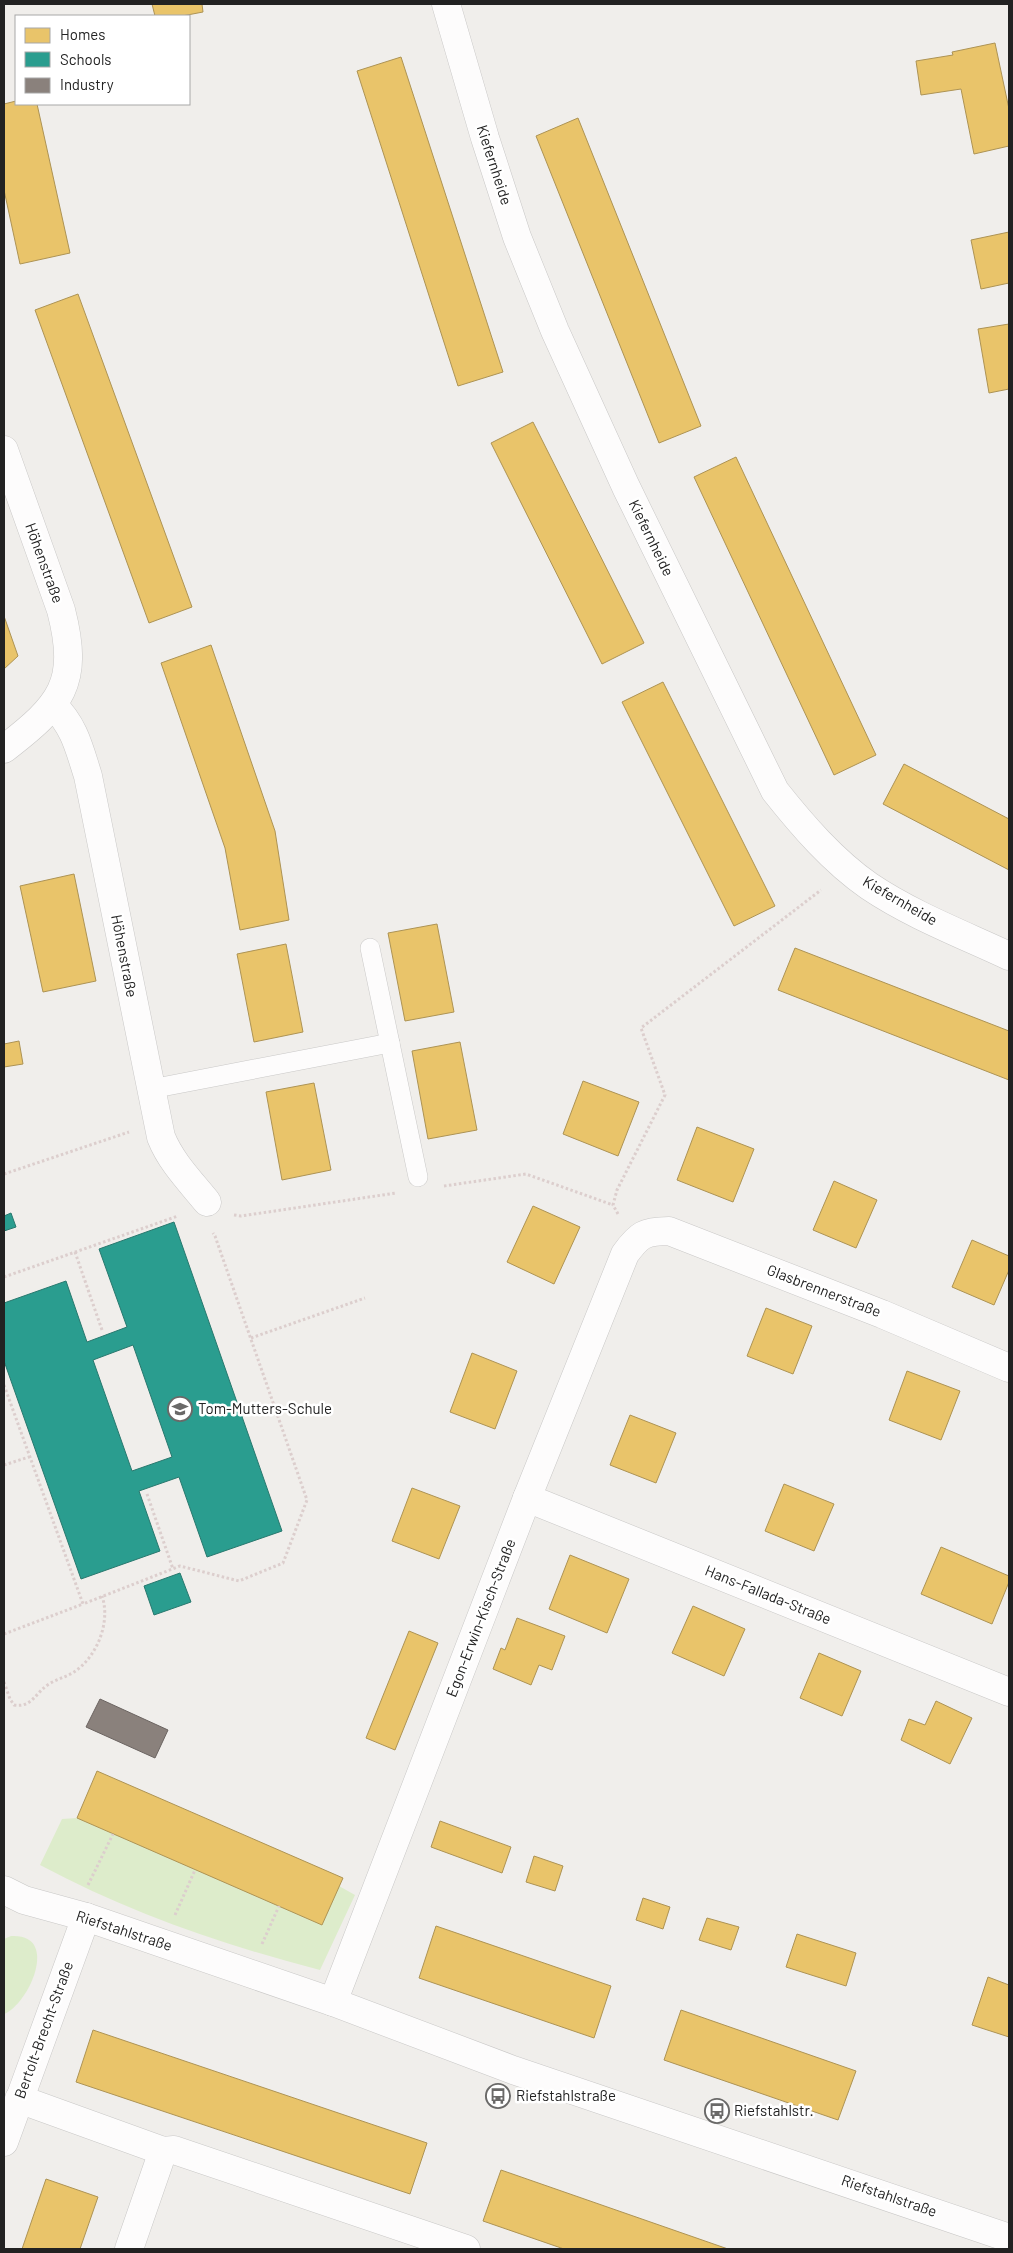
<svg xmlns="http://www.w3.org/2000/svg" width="1013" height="2253" viewBox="0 0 1013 2253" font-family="Barlow,sans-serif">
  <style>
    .grass { fill: #ddeccb }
    .homes { fill: #e9c46a; stroke: #ad9354 }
    .schools { fill: #2a9d8f; stroke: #28786e; fill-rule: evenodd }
    .industry { fill: #8a817c; stroke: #6b6461 }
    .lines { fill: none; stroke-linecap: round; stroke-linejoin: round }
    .lane-casing { stroke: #c9c8c7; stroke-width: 20 }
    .street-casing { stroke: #c9c8c7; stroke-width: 29 }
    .path { stroke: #dccecd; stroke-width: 3; stroke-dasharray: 2.5 2.5; stroke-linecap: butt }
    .lane { stroke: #fdfcfc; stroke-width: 19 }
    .street { stroke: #fdfcfc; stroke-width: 28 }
    .labels { text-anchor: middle; stroke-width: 5; stroke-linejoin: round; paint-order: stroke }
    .street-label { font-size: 15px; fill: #222; stroke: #fff }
    .poi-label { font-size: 15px; fill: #222; stroke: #fff; text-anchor: start }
  </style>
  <rect width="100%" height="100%" fill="#f0eeeb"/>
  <!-- grass -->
  <g class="grass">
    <path d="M77 1818 322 1925 339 1886 355 1895 320 1970C223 1945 128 1912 40 1865L62 1819Z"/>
    <path d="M11 1936C60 1933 30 2003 4 2014V1939Z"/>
  </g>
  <!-- homes -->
  <g class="homes">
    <path d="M152 4H202L203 12 182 16H155Z"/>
    <path d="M995 43 1009 109V146L974 154 961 89 921 95 916 61 953 55 952 52Z"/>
    <path d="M401 57 503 372 458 386 357 71Z"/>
    <path d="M16 101V104H37L70 253 20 264 4 190V104Z"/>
    <path d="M578 118 701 426 659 443 536 136Z"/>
    <path d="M1009 232V283L981 289 971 240Z"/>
    <path d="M78 294 192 607 149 623 35 310Z"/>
    <path d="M1009 324V389L989 393 978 329Z"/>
    <path d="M533 422 644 643 602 664 491 443Z"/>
    <path d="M736 457 876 755 834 775 694 477Z"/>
    <path d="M4 616 18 656 4 669Z"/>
    <path d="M211 645 275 831 289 920 240 930 225 848 161 663Z"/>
    <path d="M663 682 775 906 734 926 622 702Z"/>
    <path d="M904 764 1009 819V870L883 804Z"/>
    <path d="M74 874 96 981 43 992 20 886Z"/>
    <path d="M437 924 454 1012 405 1021 388 933Z"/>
    <path d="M286 944 303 1032 254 1042 237 954Z"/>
    <path d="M795 948 1009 1031V1080L778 990Z"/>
    <path d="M19 1041 23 1064 4 1067V1044Z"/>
    <path d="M460 1042 477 1130 428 1139 412 1051Z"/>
    <path d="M583 1081 639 1102 618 1156 563 1134Z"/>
    <path d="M314 1083 331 1170 282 1180 266 1092Z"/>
    <path d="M697 1127 754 1149 733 1202 677 1180Z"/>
    <path d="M834 1181 877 1200 856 1248 813 1230Z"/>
    <path d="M533 1206 580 1227 554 1284 507 1262Z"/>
    <path d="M972 1240 1009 1256V1270L994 1305 952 1287Z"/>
    <path d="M766 1308 812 1326 793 1374 747 1356Z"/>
    <path d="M472 1353 517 1371 495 1429 450 1412Z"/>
    <path d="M907 1371 960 1391 941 1440 889 1420Z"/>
    <path d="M630 1415 676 1433 656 1483 610 1465Z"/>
    <path d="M784 1484 834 1504 814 1551 765 1531Z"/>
    <path d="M412 1488 460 1506 439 1559 392 1541Z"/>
    <path d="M941 1547 1009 1576V1582L992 1624 921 1594Z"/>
    <path d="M570 1555 629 1579 607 1633 549 1609Z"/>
    <path d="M693 1606 745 1629 724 1676 672 1653Z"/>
    <path d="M517 1618 565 1636 552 1670 539 1665 531 1685 493 1669 501 1648 505 1650Z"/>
    <path d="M409 1631 438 1643 395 1750 366 1738Z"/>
    <path d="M819 1653 861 1671 842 1716 800 1698Z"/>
    <path d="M936 1701 972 1718 950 1764 901 1740 909 1719 925 1725Z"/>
    <path d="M97 1771 343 1878 322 1925 77 1818Z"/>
    <path d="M440 1821 511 1847 502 1873 431 1847Z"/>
    <path d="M534 1856 563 1866 555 1891 526 1882Z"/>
    <path d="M643 1898 670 1907 663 1929 636 1920Z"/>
    <path d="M707 1918 739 1927 731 1950 699 1940Z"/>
    <path d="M436 1926 611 1986 594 2038 419 1978Z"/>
    <path d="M797 1934 856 1953 846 1986 786 1967Z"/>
    <path d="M988 1977 1009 1985V2037L972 2025Z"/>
    <path d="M681 2010 856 2071 838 2120 664 2060Z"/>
    <path d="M93 2030 427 2143 410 2194 76 2082Z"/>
    <path d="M501 2170 728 2249H564L483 2221Z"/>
    <path d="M46 2179 98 2197 80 2249H22Z"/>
  </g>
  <!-- schools -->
  <g class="schools">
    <path d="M11 1213 16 1227 4 1231V1216Z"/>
    <path d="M174 1222 282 1531 207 1557 179 1477 139 1491 160 1551 81 1579 4 1361V1303L66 1281 87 1342 127 1327 99 1249ZM133 1345 172 1457 132 1471 93 1360Z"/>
    <path d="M180 1573 191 1602 154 1615 144 1586Z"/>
  </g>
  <!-- industry -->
  <path class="industry" d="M100 1699 168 1730 155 1758 86 1727Z"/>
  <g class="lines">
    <defs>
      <g id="lane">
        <path d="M370 948 418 1177"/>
        <path d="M151 1089 390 1043"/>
      </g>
      <g id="street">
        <path d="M446 4 485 138 517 237 555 331 626 487 775 791C802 825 833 861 869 886 912 915 962 934 1009 956"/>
        <path d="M4 450 61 610C80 684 61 705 4 749"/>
        <path d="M53 705C75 727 79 748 88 776L161 1137C171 1162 190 1181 207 1202"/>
        <path d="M527 1498 1009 1692"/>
        <path d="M4 1890 24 1900 86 1917 333 2002 513 2070 1009 2238"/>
        <path d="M333 2002 527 1498 625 1254C639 1235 644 1231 669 1231L882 1314 1009 1368"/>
        <path d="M19 2099 163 2151"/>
        <path d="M4 2142 86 1917"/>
        <path d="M129 2249 163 2151 174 2150 466 2249"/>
      </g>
    </defs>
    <!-- lane casing -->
    <use href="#lane" class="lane-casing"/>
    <!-- street casing -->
    <use href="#street" class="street-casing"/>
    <!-- path -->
    <g class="path">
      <path d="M4 1174 129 1132"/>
      <path d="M444 1186 526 1174 613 1205"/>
      <path d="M618 1214 613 1205 617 1190 665 1095 641 1028 821 890"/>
      <path d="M234 1215 241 1216 396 1193"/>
      <path d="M75 1252 102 1330"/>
      <path d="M4 1277 178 1216"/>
      <path d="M251 1338 365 1298"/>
      <path d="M4 1385 83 1604 180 1566 239 1581 283 1563 307 1500 215 1236 213 1233"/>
      <path d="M4 1465 29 1457"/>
      <path d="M147 1494 173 1569"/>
      <path d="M4 1634 83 1604"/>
      <path d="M4 1682 10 1699 14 1705C32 1708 36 1692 49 1684 57 1679 66 1677 74 1672 97 1657 111 1622 102 1596"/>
      <path d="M88 1885 113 1834"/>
      <path d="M175 1915 195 1870"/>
      <path d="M262 1944 279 1906"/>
    </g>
    <!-- lane -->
    <use href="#lane" class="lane"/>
    <!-- street -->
    <use href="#street" class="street"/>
  </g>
  <!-- icons -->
  <defs>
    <symbol id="school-ring" viewBox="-11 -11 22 22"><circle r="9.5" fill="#fff" stroke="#6a6968" stroke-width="1.5"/><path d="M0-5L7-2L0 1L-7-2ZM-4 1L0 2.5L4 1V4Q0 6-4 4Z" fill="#6a6968"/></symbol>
    <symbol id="bus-ring" viewBox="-11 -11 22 22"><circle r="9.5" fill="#fff" stroke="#6a6968" stroke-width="1.5"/><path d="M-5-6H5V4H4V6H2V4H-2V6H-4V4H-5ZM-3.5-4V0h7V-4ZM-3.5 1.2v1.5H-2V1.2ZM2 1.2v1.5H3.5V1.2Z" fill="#6a6968"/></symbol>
  </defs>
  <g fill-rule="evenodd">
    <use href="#school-ring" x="166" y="1395" width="28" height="28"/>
    <use href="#bus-ring" x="484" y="2082" width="28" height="28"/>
    <use href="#bus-ring" x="703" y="2097" width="28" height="28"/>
  </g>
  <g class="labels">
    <!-- street labels -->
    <g class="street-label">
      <text transform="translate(494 165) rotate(72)" y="5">Kiefernheide</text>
      <text transform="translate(651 538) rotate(64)" y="5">Kiefernheide</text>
      <text transform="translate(44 563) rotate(70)" y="5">Höhenstraße</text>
      <text transform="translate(900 901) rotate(30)" y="5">Kiefernheide</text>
      <text transform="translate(124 956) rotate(79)" y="5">Höhenstraße</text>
      <text transform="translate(824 1291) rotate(21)" y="5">Glasbrennerstraße</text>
      <text transform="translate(768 1595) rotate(22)" y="5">Hans-Fallada-Straße</text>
      <text transform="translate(481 1618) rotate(-69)" y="5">Egon-Erwin-Kisch-Straße</text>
      <text transform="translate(124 1931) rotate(18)" y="5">Riefstahlstraße</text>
      <text transform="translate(44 2030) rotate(-70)" y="5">Bertolt-Brecht-Straße</text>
      <text transform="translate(889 2196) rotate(19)" y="5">Riefstahlstraße</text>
    </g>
    <!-- poi labels -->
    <g class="poi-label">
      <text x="198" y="1414">Tom-Mutters-Schule</text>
      <text x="516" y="2101">Riefstahlstraße</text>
      <text x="734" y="2116">Riefstahlstr.</text>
    </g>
  </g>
  <!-- border -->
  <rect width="1013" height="2253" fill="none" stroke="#222222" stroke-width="10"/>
  <!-- legend -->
  <rect x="15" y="15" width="175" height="90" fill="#ffffff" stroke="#a7a7a7"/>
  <rect x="25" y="28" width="25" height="15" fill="#e9c46a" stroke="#a7a7a7"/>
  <text x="60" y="40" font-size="15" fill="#222222">Homes</text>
  <rect x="25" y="52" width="25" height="15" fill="#2a9d8f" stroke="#a7a7a7"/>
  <text x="60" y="65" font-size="15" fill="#222222">Schools</text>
  <rect x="25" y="78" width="25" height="15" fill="#8a817c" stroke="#a7a7a7"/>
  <text x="60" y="90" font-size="15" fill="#222222">Industry</text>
</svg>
